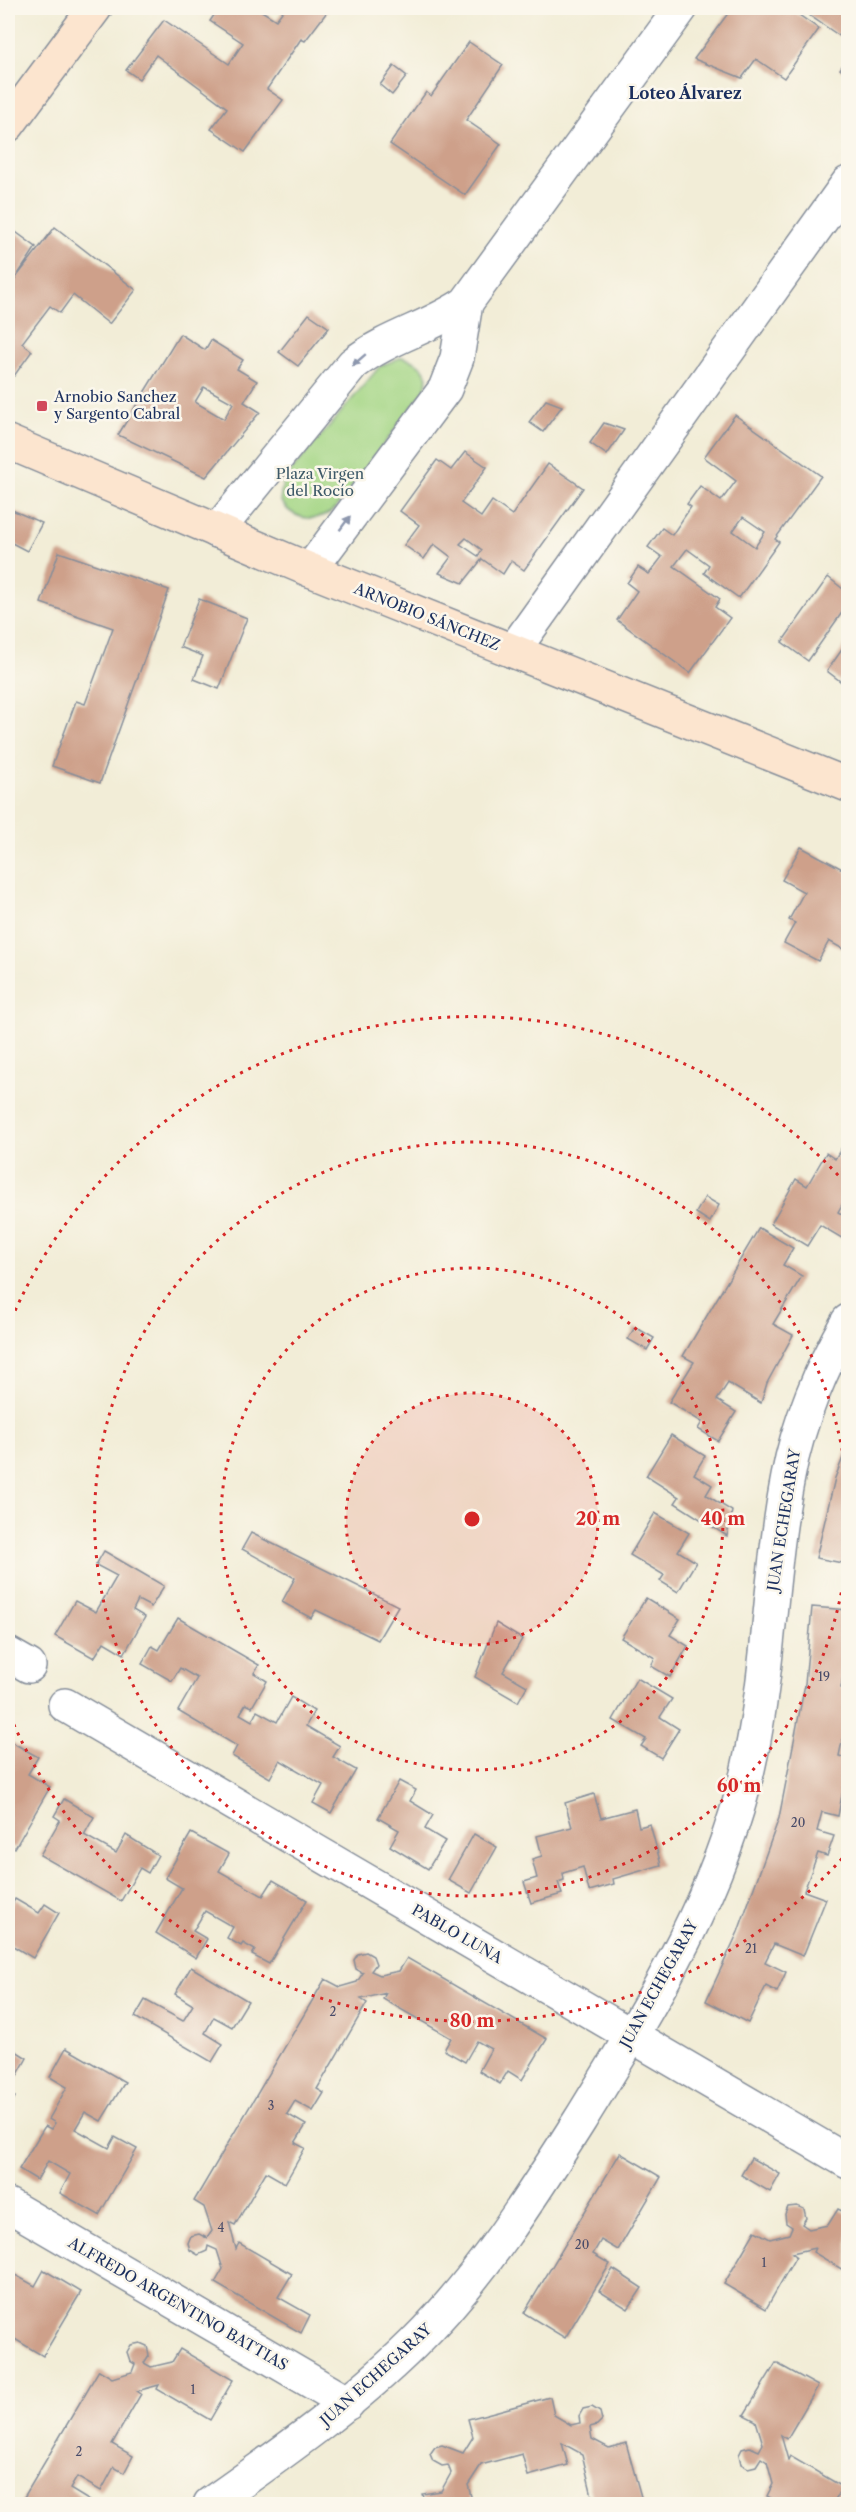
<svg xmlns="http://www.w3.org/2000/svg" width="856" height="2512" viewBox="0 0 856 2512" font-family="'Libre Caslon Text',serif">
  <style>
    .green { fill: #a4d685; stroke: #608272; stroke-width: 1.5 }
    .building { fill: #cea08a; fill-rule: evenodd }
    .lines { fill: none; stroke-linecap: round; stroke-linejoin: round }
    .street-casing { stroke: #868e9a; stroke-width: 36 }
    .secondary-casing { stroke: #868e9a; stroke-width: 36 }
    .street { stroke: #fff; stroke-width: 33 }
    .secondary { stroke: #fce5cf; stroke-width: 33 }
    .oneway { fill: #8d97ae }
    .ring { fill: none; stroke: #d62828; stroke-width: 3; stroke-dasharray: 3 6 }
    .poi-dot { fill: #d1495b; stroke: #fbf7ec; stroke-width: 2 }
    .labels { text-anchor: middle; stroke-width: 5; stroke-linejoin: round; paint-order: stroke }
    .number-label { font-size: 12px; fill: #484b69 }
    .poi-label { font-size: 15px; fill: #1b2f5e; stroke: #fbf7ec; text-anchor: start }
    .park-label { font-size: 15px; fill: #3d5968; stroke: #fbf7ec }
    .street-label { font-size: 15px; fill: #1b2f5e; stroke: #fbf7ec }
    .neighbourhood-label { font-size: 16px; font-weight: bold; fill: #1b2f5e; stroke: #fbf7ec }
    .centre { fill: #d62828; stroke: #fbf7ec; stroke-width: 3 }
    .ring-label { font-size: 18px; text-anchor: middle; font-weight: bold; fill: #d62828; stroke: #fbf7ec; stroke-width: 5; stroke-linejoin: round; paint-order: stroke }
  </style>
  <rect width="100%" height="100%" fill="#fbf7ec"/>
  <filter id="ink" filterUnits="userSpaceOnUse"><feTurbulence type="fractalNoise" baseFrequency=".0167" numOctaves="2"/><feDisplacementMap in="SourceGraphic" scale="12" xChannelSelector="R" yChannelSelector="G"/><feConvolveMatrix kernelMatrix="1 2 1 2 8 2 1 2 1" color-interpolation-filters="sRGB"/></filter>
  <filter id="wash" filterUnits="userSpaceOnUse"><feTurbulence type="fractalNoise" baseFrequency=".008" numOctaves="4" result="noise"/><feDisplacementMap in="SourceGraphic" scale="24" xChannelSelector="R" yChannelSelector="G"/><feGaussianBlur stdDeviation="1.35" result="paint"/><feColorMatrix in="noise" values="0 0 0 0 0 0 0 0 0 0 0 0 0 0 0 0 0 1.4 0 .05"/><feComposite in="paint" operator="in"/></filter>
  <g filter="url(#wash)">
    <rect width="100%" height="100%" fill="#f2edd7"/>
    <!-- green -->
    <path class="green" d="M402 357C419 362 433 371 424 391L336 508C318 524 293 521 280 500L283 482 287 476 380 366Z"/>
    <g id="blocks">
      <!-- building -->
      <g class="building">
        <path d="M219 8H257L276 20 285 8H330L305 41 301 39 267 89 283 100 245 152 211 129 227 108 156 55 139 79 126 70 164 20 229 64 243 43 210 21Z"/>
        <path d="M732 8H789L819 29 784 78 756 59 742 78 694 59Z"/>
        <path d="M814 8H848V35L844 32 841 37 809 15Z"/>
        <path d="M469 42 503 65 466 120 501 144 465 195 390 144 426 92 431 96Z"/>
        <path d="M848 57V75L840 69Z"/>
        <path d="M394 66 407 76 392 95 380 85Z"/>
        <path d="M9 227 36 247 15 279 55 227 136 290 109 324 73 295 60 313 50 306 22 343 32 351 14 376 8 371Z"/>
        <path d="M309 314 329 328 298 366 279 352Z"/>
        <path d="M848 314V327L842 322Z"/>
        <path d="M180 334 205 350 211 340 243 360 237 369 257 381 244 402 260 412 206 477 118 435ZM204 387 233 403 224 419 195 402Z"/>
        <path d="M546 400 562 406 543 432 529 422Z"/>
        <path d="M735 415 821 476 775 539 779 542 739 598 704 573 709 565 687 549 674 566 720 599 715 607 730 618 690 673 617 620 637 591 627 583 638 567 649 574 662 557 648 547 662 528 672 535 691 507 687 504 700 486 721 501 736 481 704 457ZM743 517 765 532 755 547 733 531Z"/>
        <path d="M604 423 624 430 607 455 590 443Z"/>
        <path d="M465 452 487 467 461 503 481 517 492 501 512 515 548 464 583 488 524 570 511 561 503 574 482 559 463 583 439 573 451 557 434 544 424 559 404 545 419 525 400 511 437 460 451 470ZM466 538 482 550 478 556 460 544Z"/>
        <path d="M12 510 42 523 27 551 8 541V518Z"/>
        <path d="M59 552 169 590 100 783 52 766 76 701 85 704 113 628 41 603Z"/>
        <path d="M828 577 848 593V604L808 661 782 642Z"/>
        <path d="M199 599 247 618 219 689 194 679 203 656 180 647Z"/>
        <path d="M848 641V687L827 671Z"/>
        <path d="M801 847 848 872V952L829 941 818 961 784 943 795 923 789 920 804 892 782 880Z"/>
        <path d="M848 1137V1194L838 1212 848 1218V1233L845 1240 820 1225 807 1246 771 1224 796 1179 807 1186 826 1153 835 1159Z"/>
        <path d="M705 1197 719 1205 710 1222 696 1213Z"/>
        <path d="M759 1228 793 1248 783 1265 802 1276 773 1324 793 1335 767 1383 761 1403 728 1383 717 1400 736 1412 718 1441 698 1429 702 1422 669 1402 694 1362 683 1356Z"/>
        <path d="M635 1327 654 1338 647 1350 628 1339Z"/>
        <path d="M671 1435 705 1456 694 1474 712 1485 706 1495 732 1511 727 1536 675 1503 679 1497 646 1476Z"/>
        <path d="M848 1445V1564L816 1558 835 1478Z"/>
        <path d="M655 1513 689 1533 678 1551 696 1562 678 1592 660 1581 664 1575 630 1555Z"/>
        <path d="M251 1533 398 1606 378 1640 316 1610 311 1618 282 1602 295 1578 242 1549Z"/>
        <path d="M104 1551 164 1586 151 1607 138 1600 133 1610 145 1617 124 1654 104 1642 94 1658 55 1636 75 1601 96 1612 117 1576 96 1565Z"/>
        <path d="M646 1598 680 1619 670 1635 688 1646 670 1677 651 1666 655 1658 621 1638Z"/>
        <path d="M812 1607 848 1610V1671L844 1670 841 1688 848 1690V1712L839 1756 848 1758V1764L838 1816 822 1812 817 1831 834 1836 827 1856 818 1853 804 1891 826 1899 803 1956 774 1944 765 1962 786 1972 777 1992 766 1986 748 2023 706 2001 738 1932 779 1818 805 1684Z"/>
        <path d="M178 1618 259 1665 254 1673 267 1681 252 1707 246 1704 240 1714 252 1721 257 1711 277 1722 291 1697 314 1711 306 1726 340 1746 333 1757 356 1770 331 1813 313 1803 323 1785 280 1760 270 1778 232 1756 237 1746 178 1711 197 1678 180 1668 172 1681 142 1664 152 1646 159 1650Z"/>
        <path d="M496 1623 522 1639 503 1672 527 1686 518 1702 475 1677Z"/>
        <path d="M637 1678 672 1699 660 1717 679 1729 661 1758 641 1746 646 1739 613 1720Z"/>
        <path d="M8 1740 38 1757 28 1774 50 1787 15 1848 8 1844Z"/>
        <path d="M399 1781 416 1790 410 1801 433 1815 425 1829 445 1841 428 1869 390 1846 399 1830 378 1818Z"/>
        <path d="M594 1794 601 1818 635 1809 639 1827 650 1824 661 1865 613 1879 614 1884 589 1891 583 1867 563 1873 564 1880 558 1882 562 1894 531 1903 524 1882 537 1878 532 1859 542 1856 537 1836 572 1827 565 1803Z"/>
        <path d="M64 1799 94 1817 84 1835 116 1853 126 1835 158 1855 148 1873 140 1868 121 1901 40 1855 60 1820 54 1816Z"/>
        <path d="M191 1833 229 1854 219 1871 263 1896 273 1880 307 1900 269 1964 252 1955 255 1950 243 1943 241 1946 227 1938 233 1927 205 1911 193 1931 207 1939 196 1958 156 1933 182 1888 165 1878Z"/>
        <path d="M474 1834 497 1847 471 1893 448 1880Z"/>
        <path d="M15 1899 39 1913 45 1904 59 1913 33 1958 8 1943V1911Z"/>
        <path d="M366 1952 373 1956 376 1964 371 1971 380 1975 399 1971 407 1958 547 2039 522 2080 508 2071 500 2084 479 2071 491 2049 477 2041 465 2062 444 2050 451 2038 383 1999 386 1993 361 1999 367 2003 317 2089 324 2093 313 2111 295 2101 287 2114 306 2125 295 2143 305 2148 285 2183 266 2172 235 2225 229 2222 236 2249 239 2243 292 2274 278 2297 310 2315 301 2333 215 2283 223 2269 217 2250 208 2246 207 2251 198 2255 190 2250 188 2243 191 2236 199 2234 207 2238 212 2231 204 2207 194 2201 325 1979 340 1987 357 1982 363 1973 356 1969 354 1960 358 1954Z"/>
        <path d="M191 1967 248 2001 232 2027 214 2017 205 2033 223 2044 212 2062 135 2017 145 2000 183 2021 193 2005 175 1994Z"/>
        <path d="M8 2046 27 2058 8 2092Z"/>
        <path d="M66 2048 125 2082 101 2121 85 2112 75 2129 109 2148 115 2137 137 2149 99 2215 60 2193 70 2174 48 2161 37 2180 19 2169 45 2126 51 2129 55 2123 49 2119 67 2087 50 2077Z"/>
        <path d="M8 2093 15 2097 8 2111Z"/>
        <path d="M620 2153 661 2177 618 2250 601 2240 593 2254 610 2264 565 2338 524 2313Z"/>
        <path d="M751 2158 780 2174 770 2192 741 2175Z"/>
        <path d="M797 2206 804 2209 806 2218 802 2224 809 2229 828 2225 838 2209 848 2214V2273L813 2252 815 2248 792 2253 796 2256 766 2309 724 2284 755 2231 770 2239 789 2234 792 2227 786 2223 785 2214 788 2207Z"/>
        <path d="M613 2269 642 2288 628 2309 599 2291Z"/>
        <path d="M44 2270 81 2292 43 2356 8 2335V2271L35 2286Z"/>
        <path d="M140 2343 147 2346 149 2355 144 2363 151 2367 172 2362 180 2349 233 2380 210 2420 157 2389 159 2385 137 2391 141 2394 112 2444 133 2456 124 2473 114 2467 101 2491 77 2477 70 2489 93 2503 92 2504H20L99 2370 112 2378 132 2372 135 2364 130 2361 127 2352 131 2345Z"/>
        <path d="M776 2363 818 2386 787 2439 781 2435 788 2460 790 2456 843 2487 833 2504H781L767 2496 773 2484 767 2462 761 2458 756 2466 748 2468 741 2464 739 2455 742 2449 750 2447 759 2451 763 2444 756 2421 744 2415Z"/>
        <path d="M550 2397 554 2415 571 2425 580 2423 579 2416 583 2409 592 2407 600 2412 602 2420 597 2425 590 2427 592 2439 609 2448 626 2443 643 2504H594L582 2454 562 2443 568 2465 528 2476 522 2454 481 2465 468 2485 473 2504H425L422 2494 441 2491 451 2473 448 2465 442 2466 433 2461 430 2454 435 2447 442 2445 463 2453 473 2437 468 2419Z"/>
      </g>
    </g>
  </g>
  <g filter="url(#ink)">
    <use href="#blocks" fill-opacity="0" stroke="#868e9a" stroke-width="1.5"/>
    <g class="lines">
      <defs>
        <g id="street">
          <path d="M217 531 353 364C387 337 430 328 466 303L681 8"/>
          <path d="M310 570 445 389 457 358 466 303"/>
          <path d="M513 651 848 183"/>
          <path d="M8 1654 29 1666"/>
          <path d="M65 1705 848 2162"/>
          <path d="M8 2205 348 2403"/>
          <path d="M210 2504C281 2454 351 2405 413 2344 480 2278 530 2199 580 2120 651 2005 724 1889 751 1755 770 1663 770 1569 788 1477 797 1426 822 1366 848 1321"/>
        </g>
        <g id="secondary">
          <path d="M8 125 95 8"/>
          <path d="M8 442 310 570 848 785"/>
        </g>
      </defs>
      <!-- street casing -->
      <use href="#street" class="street-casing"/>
      <!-- secondary casing -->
      <use href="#secondary" class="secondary-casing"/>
      <!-- street -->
      <use href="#street" class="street"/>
      <!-- secondary -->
      <use href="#secondary" class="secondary"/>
    </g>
    <!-- one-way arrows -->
    <defs><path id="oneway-solid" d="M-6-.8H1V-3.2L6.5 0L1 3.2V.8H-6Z" transform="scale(1.5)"/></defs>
    <g class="oneway">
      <use href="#oneway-solid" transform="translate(359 360) rotate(139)"/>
      <use href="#oneway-solid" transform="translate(345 523) rotate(-53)"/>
    </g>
  </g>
  <!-- distance rings -->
  <circle cx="472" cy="1519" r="126" fill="#d62828" fill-opacity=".12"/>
  <g class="ring">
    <circle cx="472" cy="1519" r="126"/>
    <circle cx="472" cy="1519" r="251"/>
    <path d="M848 1539A377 377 0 1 1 848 1499"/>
    <path d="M848 1852A502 502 0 0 1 8 1711M8 1327A502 502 0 0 1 848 1186"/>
  </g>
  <!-- markers -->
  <rect class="poi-dot" x="36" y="400" width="12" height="12" rx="3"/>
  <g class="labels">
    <!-- number labels -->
    <g class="number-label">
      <text x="824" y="1681">19</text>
      <text x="798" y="1827">20</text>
      <text x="751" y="1953">21</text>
      <text x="333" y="2016">2</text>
      <text x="271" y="2110">3</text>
      <text x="221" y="2232">4</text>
      <text x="582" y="2249">20</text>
      <text x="764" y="2267">1</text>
      <text x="193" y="2394">1</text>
      <text x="79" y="2456">2</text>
    </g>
    <!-- poi labels -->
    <g class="poi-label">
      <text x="54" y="402">Arnobio Sanchez<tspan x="54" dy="17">y Sargento Cabral</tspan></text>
    </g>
    <!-- park labels -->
    <g class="park-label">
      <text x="320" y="479">Plaza Virgen<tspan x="320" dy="17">del Rocío</tspan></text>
    </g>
    <!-- street labels -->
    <g class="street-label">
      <text transform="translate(427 617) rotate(22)" y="5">ARNOBIO SÁNCHEZ</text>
      <text transform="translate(784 1520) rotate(-81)" y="5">JUAN ECHEGARAY</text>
      <text transform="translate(457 1934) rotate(30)" y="5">PABLO LUNA</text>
      <text transform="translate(659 1984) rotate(-61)" y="5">JUAN ECHEGARAY</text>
      <text transform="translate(178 2304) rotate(30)" y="5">ALFREDO ARGENTINO BATTIAS</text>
      <text transform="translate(376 2375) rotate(-42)" y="5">JUAN ECHEGARAY</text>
    </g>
    <!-- neighbourhood labels -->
    <g class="neighbourhood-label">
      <text x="685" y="99">Loteo Álvarez</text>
    </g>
  </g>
  <circle cx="472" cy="1519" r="9" class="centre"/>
  <g class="ring-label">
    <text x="598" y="1525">20 m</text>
    <text x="723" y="1525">40 m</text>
    <text x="739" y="1792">60 m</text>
    <text x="472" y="2027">80 m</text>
  </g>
  <!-- margin -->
  <rect width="856" height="2512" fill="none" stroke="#fbf7ec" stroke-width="30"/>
</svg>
